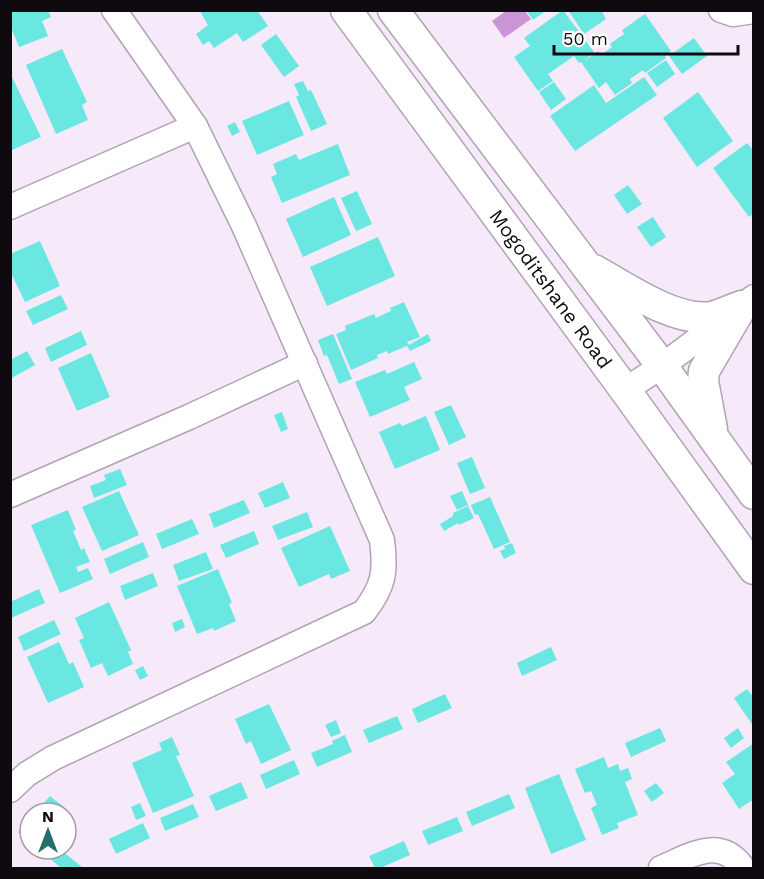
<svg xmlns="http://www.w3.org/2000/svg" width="764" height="879" viewBox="0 0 764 879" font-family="'Work Sans',sans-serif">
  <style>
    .water { fill: #cb94d6 }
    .building { fill: #6be7e2 }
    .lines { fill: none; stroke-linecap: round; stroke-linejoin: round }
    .minor-casing { stroke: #b0a3b2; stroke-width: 27 }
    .major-casing { stroke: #b0a3b2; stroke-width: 33 }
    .minor { stroke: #fff; stroke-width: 24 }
    .major { stroke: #fff; stroke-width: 30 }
    .labels { text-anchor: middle; stroke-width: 6; stroke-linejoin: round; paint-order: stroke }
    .street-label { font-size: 20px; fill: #0e0a0f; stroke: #fff }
  </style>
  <rect width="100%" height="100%" fill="#f6e9f9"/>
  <!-- water -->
  <path class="water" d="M506 11H525L531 19 504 38 492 21Z"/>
  <!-- building -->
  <g class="building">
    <path d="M10 10H48L51 17 42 21 48 36 19 47 10 25Z"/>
    <path d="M204 10H257L268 26 243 42 237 33 214 48 209 41 203 45 196 34 208 25 201 13Z"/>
    <path d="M526 10H547L533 20Z"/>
    <path d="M563 10 594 52 584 61 598 51 601 55 612 47 610 44 624 34 622 30 645 14 671 51 665 56 666 58 645 73 643 70 630 79 632 83 615 95 606 82 599 88 581 62 579 63 574 56 548 74 553 81 538 91 514 57 530 46 524 38Z"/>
    <path d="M568 10H601L606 19 584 34Z"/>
    <path d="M276 34 299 66 284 77 261 45Z"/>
    <path d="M694 38 707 56 682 74 669 56Z"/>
    <path d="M62 49 87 102 82 105 88 120 56 134 26 65Z"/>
    <path d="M666 60 675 74 657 87 647 73Z"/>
    <path d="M10 73 41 137 10 151Z"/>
    <path d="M644 77 657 95 575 151 550 116 594 85 606 103Z"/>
    <path d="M303 81 308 91 311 90 327 124 311 131 296 97 299 95 294 84Z"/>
    <path d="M554 82 566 99 551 110 539 92Z"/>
    <path d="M698 92 733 141 697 167 663 118Z"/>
    <path d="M289 101 304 135 257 155 242 121Z"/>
    <path d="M235 122 240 132 232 136 227 126Z"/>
    <path d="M747 143 754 151V213L749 217 713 168Z"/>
    <path d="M338 144 350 175 282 203 271 177 277 174 273 164 296 154 299 160Z"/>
    <path d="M628 185 642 204 627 214 614 195Z"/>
    <path d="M357 191 372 224 356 231 341 198Z"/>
    <path d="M334 197 351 235 303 257 286 219Z"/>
    <path d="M653 217 666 237 651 247 637 227Z"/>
    <path d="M378 237 395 276 327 306 310 267Z"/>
    <path d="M40 241 60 286 25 302 10 271V254Z"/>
    <path d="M61 295 68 309 33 325 26 311Z"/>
    <path d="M404 302 420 337 407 342 409 345 388 354 387 351 377 355 378 358 351 370 336 334 346 330 345 326 374 314 376 318 391 311 390 308Z"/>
    <path d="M81 331 87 345 51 362 45 348Z"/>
    <path d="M333 334 352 379 339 384 327 355 324 356 318 340Z"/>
    <path d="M428 334 431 341 410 351 407 346Z"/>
    <path d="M27 351 35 365 10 379V360Z"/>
    <path d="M91 353 110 397 77 411 58 368Z"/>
    <path d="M414 362 422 379 404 387 410 400 370 417 355 382 385 370 387 374Z"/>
    <path d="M451 405 466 437 449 445 434 412Z"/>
    <path d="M282 412 288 429 281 432 274 415Z"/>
    <path d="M426 416 440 450 395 469 379 432 400 423 402 426Z"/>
    <path d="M472 457 485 488 470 494 457 463Z"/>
    <path d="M120 469 127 485 94 498 90 486 106 480 104 475Z"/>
    <path d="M283 482 290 498 265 508 258 493Z"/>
    <path d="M119 491 139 535 102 551 82 507Z"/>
    <path d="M462 491 468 505 457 510 450 496Z"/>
    <path d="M490 497 510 542 494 549 478 514 475 515 471 505Z"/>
    <path d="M244 500 250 513 214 528 209 514Z"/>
    <path d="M468 506 474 518 459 525 458 523 444 531 440 524 453 516V513Z"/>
    <path d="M68 510 76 530 73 531 81 550 84 548 90 562 76 567 78 572 88 568 93 579 60 593 31 525Z"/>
    <path d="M307 512 313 527 278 540 272 526Z"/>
    <path d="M192 519 199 534 162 549 156 534Z"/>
    <path d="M330 526 350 571 331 579 329 574 299 587 281 548Z"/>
    <path d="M254 531 259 544 226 558 220 545Z"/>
    <path d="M143 542 149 557 110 574 104 559Z"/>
    <path d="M512 543 516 553 504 559 500 551 505 549 504 546Z"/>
    <path d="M206 552 213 569 179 581 173 565Z"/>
    <path d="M218 569 232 603 229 604 236 621 214 631 213 628 197 634 177 586Z"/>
    <path d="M153 573 158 586 125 600 120 586Z"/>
    <path d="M39 589 45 603 11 618 10 602Z"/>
    <path d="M109 602 131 650 128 652 133 664 108 676 102 663 91 668 79 640 84 638 75 618Z"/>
    <path d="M182 619 185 627 175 632 172 623Z"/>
    <path d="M54 620 61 634 24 651 18 637Z"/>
    <path d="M59 642 69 664 73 662 84 687 48 703 27 657Z"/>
    <path d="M551 647 557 660 522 676 517 663Z"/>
    <path d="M143 666 148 676 140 680 135 670Z"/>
    <path d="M747 689 754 698V727L734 698Z"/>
    <path d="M445 694 452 708 418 723 412 709Z"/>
    <path d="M269 704 291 750 261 764 251 741 246 744 235 719Z"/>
    <path d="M397 716 403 729 369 743 363 730Z"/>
    <path d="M336 720 341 733 331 737 325 725Z"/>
    <path d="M660 728 666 741 631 757 625 743Z"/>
    <path d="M738 728 744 738 731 748 724 738Z"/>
    <path d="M345 735 352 752 317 767 311 753 333 744 332 741Z"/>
    <path d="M172 737 180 755 176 756 194 796 153 813 132 763 162 750 159 743Z"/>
    <path d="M754 743V799L739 809 722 783 735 774 726 762Z"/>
    <path d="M604 757 608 768 618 764 620 771 628 768 632 779 625 782 638 815 617 823 619 828 602 835 591 808 597 805 591 791 585 793 575 769Z"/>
    <path d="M294 760 300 774 266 789 260 775Z"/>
    <path d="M559 774 586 840 551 854 525 788Z"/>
    <path d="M241 782 248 798 216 811 209 796Z"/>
    <path d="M656 783 664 793 652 802 644 791Z"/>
    <path d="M509 794 515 808 472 826 466 812Z"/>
    <path d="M50 796 64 807 58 813H35Z"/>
    <path d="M140 803 146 816 136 820 131 807Z"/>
    <path d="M193 804 199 817 165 831 160 818Z"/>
    <path d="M457 817 463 831 428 845 422 831Z"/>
    <path d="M30 819V843L18 832Z"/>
    <path d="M143 823 150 838 116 854 109 839Z"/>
    <path d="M404 841 410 855 380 868H375L369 856Z"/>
    <path d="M56 849H60L83 868H61L48 857Z"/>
  </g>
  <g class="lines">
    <defs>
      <g id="minor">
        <path d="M721 10 733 14 754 11"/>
        <path d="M10 207 195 126"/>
        <path d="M625 390 662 366 754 297"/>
        <path d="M10 495 189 417 305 363"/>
        <path d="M10 790 27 774 53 758 364 612C384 586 386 572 382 540L244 226 195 126 114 10"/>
        <path d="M661 868C690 856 720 835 743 868"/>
      </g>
      <g id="major">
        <path id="s1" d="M346 10 625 390 754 569"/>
        <path d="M393 10 662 366 754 494"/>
        <path d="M594 270C625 287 674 322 711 317 721 315 732 309 742 306"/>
        <path d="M712 429 703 381 704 371 742 306"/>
      </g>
    </defs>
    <!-- minor casing -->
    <use href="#minor" class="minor-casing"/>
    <!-- major casing -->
    <use href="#major" class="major-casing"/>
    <!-- minor -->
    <use href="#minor" class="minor"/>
    <!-- major -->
    <use href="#major" class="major"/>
  </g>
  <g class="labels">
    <!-- street labels -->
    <g class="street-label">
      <text dy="7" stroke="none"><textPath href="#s1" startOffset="346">Mogoditshane Road</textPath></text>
    </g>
  </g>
  <!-- border -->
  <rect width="764" height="879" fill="none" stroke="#0e0a0f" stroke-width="24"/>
  <!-- north arrow -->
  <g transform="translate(48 831)"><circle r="28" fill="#ffffff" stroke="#9f9d9f" stroke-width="1.5"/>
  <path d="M0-4.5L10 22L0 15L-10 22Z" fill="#25706d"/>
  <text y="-9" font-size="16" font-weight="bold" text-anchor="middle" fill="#0e0a0f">N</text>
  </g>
  <!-- scale -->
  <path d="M554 45v9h184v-9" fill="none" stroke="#0e0a0f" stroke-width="3"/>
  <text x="563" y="45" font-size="18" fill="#0e0a0f" stroke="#ffffff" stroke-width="4.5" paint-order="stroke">50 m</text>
</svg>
